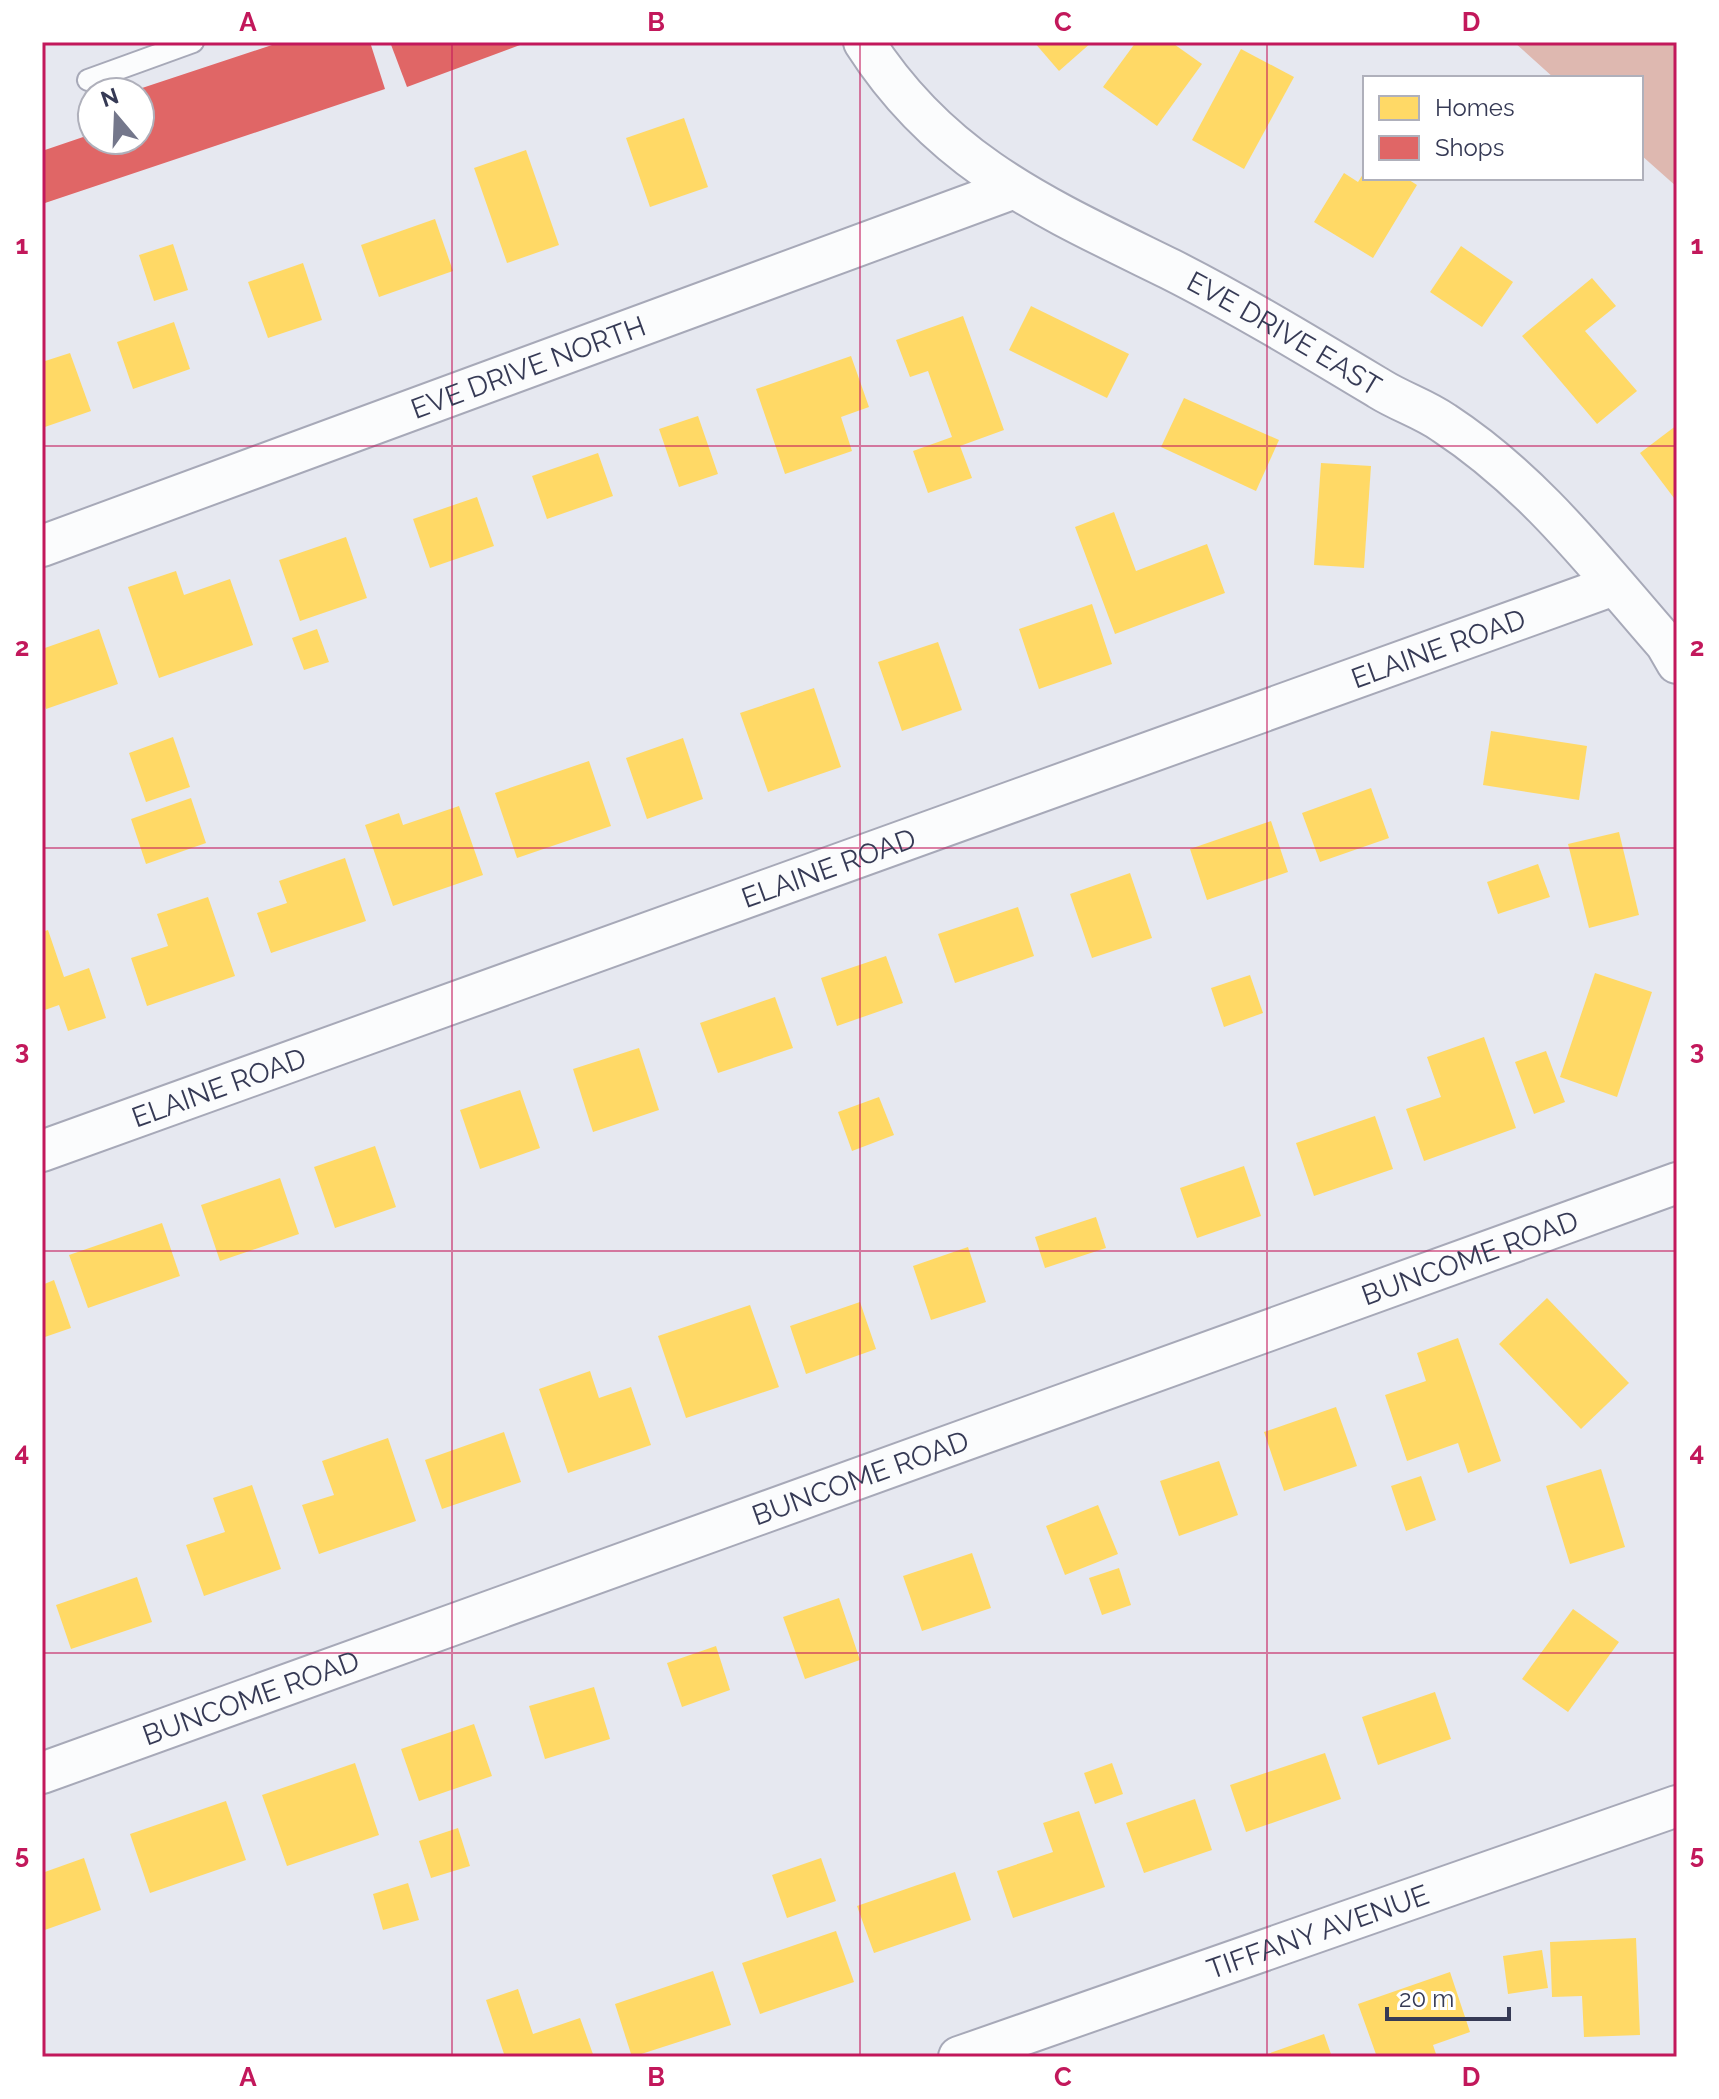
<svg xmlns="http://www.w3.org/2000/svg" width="1719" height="2099" viewBox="0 0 1719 2099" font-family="Raleway,sans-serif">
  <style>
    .forest { fill: #deb8b0 }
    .homes { fill: #ffd966 }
    .shops { fill: #e06666 }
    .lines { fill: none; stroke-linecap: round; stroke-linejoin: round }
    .service-casing { stroke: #a7a9b8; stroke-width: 24 }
    .minor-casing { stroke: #a7a9b8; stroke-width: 44 }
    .service { stroke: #fbfcfd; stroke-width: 20 }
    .minor { stroke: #fbfcfd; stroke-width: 40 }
    .grid { fill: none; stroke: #c2185b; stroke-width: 2; stroke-opacity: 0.55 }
    .labels { text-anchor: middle; stroke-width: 8; stroke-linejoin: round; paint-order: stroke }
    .street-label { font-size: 28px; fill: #363a55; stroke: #fff }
    .neatline { fill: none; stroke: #c2185b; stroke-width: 3 }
    .grid-label { font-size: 26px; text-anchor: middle; font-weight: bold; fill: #c2185b }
  </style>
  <rect width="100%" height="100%" fill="#e6e8f0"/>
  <!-- forest -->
  <path class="forest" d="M1514 42H1677V187L1641 155V78H1554Z"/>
  <!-- homes -->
  <g class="homes">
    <path d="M1034 42H1092L1059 71Z"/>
    <path d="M1136 42H1171L1202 64 1157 126 1103 87Z"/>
    <path d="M1241 49 1294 77 1244 169 1192 140Z"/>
    <path d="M684 118 708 187 650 207 626 138Z"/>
    <path d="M526 150 559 245 507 263 474 168Z"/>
    <path d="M1365 171V178H1406L1417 185 1373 258 1314 222 1344 173 1358 182Z"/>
    <path d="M435 219 453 271 379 297 361 245Z"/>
    <path d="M173 244 188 290 154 301 139 255Z"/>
    <path d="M1461 246 1513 282 1482 327 1430 292Z"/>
    <path d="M303 263 322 320 268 338 248 282Z"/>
    <path d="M1592 278 1616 306 1585 331 1637 391 1597 424 1522 336Z"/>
    <path d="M1031 306 1129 354 1107 398 1009 350Z"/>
    <path d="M963 316 1004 430 960 446 972 478 928 493 913 451 952 437 928 371 910 377 896 340Z"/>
    <path d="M174 322 190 369 133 389 117 342Z"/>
    <path d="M70 353 91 411 42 428V362Z"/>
    <path d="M851 356 869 407 841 417 852 451 785 474 756 389Z"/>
    <path d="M1184 398 1279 440 1256 491 1161 447Z"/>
    <path d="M698 416 718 474 679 487 659 429Z"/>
    <path d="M1677 425V502L1640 453Z"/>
    <path d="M598 453 613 496 547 519 532 476Z"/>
    <path d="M1321 463 1371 466 1364 568 1314 565Z"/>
    <path d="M477 497 494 546 430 568 413 519Z"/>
    <path d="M1114 512 1136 571 1207 544 1225 593 1115 634 1075 527Z"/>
    <path d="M346 537 367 598 300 621 279 560Z"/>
    <path d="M176 571 184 595 230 579 253 645 159 678 128 587Z"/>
    <path d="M1092 604 1112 664 1039 689 1019 629Z"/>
    <path d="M99 629 118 684 46 709 42 697V649Z"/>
    <path d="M317 629 329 662 304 670 292 638Z"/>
    <path d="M938 642 962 710 902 731 878 662Z"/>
    <path d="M814 688 841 767 768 792 740 713Z"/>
    <path d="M1491 731 1587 746 1579 800 1483 785Z"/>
    <path d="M173 737 190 787 146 802 129 753Z"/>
    <path d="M683 738 703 799 647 819 626 758Z"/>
    <path d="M589 761 611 826 517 858 495 793Z"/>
    <path d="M1371 788 1389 838 1320 862 1302 813Z"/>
    <path d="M191 798 206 843 146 864 131 819Z"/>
    <path d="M459 806 483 875 393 906 365 825 399 813 403 825Z"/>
    <path d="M1271 821 1288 872 1207 900 1190 849Z"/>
    <path d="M1619 832 1639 915 1589 928 1568 844Z"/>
    <path d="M345 858 366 921 271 953 257 913 287 903 279 881Z"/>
    <path d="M1538 864 1550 897 1498 914 1487 882Z"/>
    <path d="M1130 873 1152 938 1092 958 1070 894Z"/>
    <path d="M208 897 235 976 147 1006 131 958 168 946 157 914Z"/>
    <path d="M1018 907 1034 956 955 983 938 934Z"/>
    <path d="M48 930 64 977 89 968 106 1018 68 1031 59 1005 42 1011V932Z"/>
    <path d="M886 956 903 1003 837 1026 821 978Z"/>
    <path d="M1595 973 1652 992 1617 1097 1560 1077Z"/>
    <path d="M1250 975 1263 1013 1224 1027 1211 988Z"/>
    <path d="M775 997 793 1048 718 1073 700 1023Z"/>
    <path d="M1484 1037 1516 1128 1424 1161 1406 1109 1441 1097 1427 1057Z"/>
    <path d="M639 1048 659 1110 593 1132 573 1069Z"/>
    <path d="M1546 1051 1565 1102 1534 1114 1515 1062Z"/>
    <path d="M520 1090 540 1148 480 1169 460 1110Z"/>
    <path d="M879 1097 894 1135 852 1151 838 1112Z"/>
    <path d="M1375 1116 1393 1169 1314 1196 1296 1143Z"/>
    <path d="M375 1146 396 1207 335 1228 314 1167Z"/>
    <path d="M1244 1166 1261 1216 1197 1238 1180 1188Z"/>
    <path d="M280 1178 299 1234 220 1261 201 1205Z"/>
    <path d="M1096 1217 1106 1248 1045 1268 1035 1237Z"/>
    <path d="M162 1223 180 1276 88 1308 69 1255Z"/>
    <path d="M968 1247 986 1302 931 1320 913 1266Z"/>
    <path d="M54 1280 71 1328 42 1338V1285Z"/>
    <path d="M1547 1298 1629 1383 1581 1429 1499 1344Z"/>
    <path d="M860 1302 876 1349 806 1374 790 1326Z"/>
    <path d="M750 1305 779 1387 686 1418 658 1336Z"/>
    <path d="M1458 1338 1501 1461 1468 1473 1458 1443 1407 1461 1385 1395 1426 1381 1417 1353Z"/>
    <path d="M590 1371 599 1398 631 1387 651 1445 568 1473 539 1389Z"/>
    <path d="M1336 1407 1357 1466 1284 1491 1264 1432Z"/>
    <path d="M504 1432 521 1482 442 1509 425 1460Z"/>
    <path d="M388 1438 416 1521 319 1554 302 1505 334 1495 322 1461Z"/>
    <path d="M1219 1461 1238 1515 1179 1536 1160 1481Z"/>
    <path d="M1601 1469 1625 1547 1570 1564 1546 1486Z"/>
    <path d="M1421 1476 1436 1520 1406 1531 1391 1486Z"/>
    <path d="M252 1485 281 1569 204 1596 186 1545 225 1532 213 1498Z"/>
    <path d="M1098 1505 1118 1554 1065 1575 1046 1526Z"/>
    <path d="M972 1553 991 1608 922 1631 903 1576Z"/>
    <path d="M1119 1568 1131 1605 1102 1615 1089 1578Z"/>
    <path d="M137 1577 152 1622 71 1649 56 1605Z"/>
    <path d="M839 1598 860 1660 805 1679 783 1617Z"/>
    <path d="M1573 1609 1619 1642 1568 1712 1522 1679Z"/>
    <path d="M716 1646 730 1690 682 1707 667 1663Z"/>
    <path d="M594 1687 610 1739 545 1759 529 1706Z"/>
    <path d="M1435 1692 1451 1739 1378 1765 1362 1717Z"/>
    <path d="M474 1724 492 1776 419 1801 401 1749Z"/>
    <path d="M1325 1753 1341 1799 1246 1832 1230 1785Z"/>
    <path d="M355 1763 379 1835 287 1866 262 1795Z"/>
    <path d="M1112 1763 1123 1794 1095 1804 1084 1773Z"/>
    <path d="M1195 1799 1212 1850 1144 1873 1126 1823Z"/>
    <path d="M226 1801 246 1860 150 1893 130 1834Z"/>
    <path d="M1079 1811 1105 1887 1013 1918 997 1871 1053 1852 1043 1823Z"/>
    <path d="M458 1828 470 1866 431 1878 419 1841Z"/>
    <path d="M84 1858 101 1910 42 1931V1873Z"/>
    <path d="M821 1858 836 1901 787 1918 772 1875Z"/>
    <path d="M955 1872 971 1920 874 1953 857 1906Z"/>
    <path d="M408 1883 419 1920 383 1930 373 1894Z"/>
    <path d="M836 1931 854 1982 760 2014 742 1963Z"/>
    <path d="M1636 1938 1640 2035 1584 2037 1582 1996 1552 1997 1550 1942Z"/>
    <path d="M1542 1950 1548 1988 1508 1994 1503 1956Z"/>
    <path d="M713 1971 731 2025 632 2057 615 2004Z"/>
    <path d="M1450 1972 1470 2032 1433 2045 1437 2057H1377L1358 2004Z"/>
    <path d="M518 1989 533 2034 580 2018 594 2057H505L486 2000Z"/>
    <path d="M1324 2034 1332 2057H1259Z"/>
  </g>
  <!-- shops -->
  <g class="shops">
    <path d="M281 42H370L385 89 42 204V151L92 134V140H140V92L133 91Z"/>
    <path d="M390 42H528L407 87Z"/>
  </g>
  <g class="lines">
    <defs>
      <path id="service" d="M88 80 193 42"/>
      <g id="minor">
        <path id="s1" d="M864 42C941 163 1046 208 1170 269 1241 305 1312 348 1380 389 1401 402 1424 409 1444 423 1534 482 1596 564 1666 644L1677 663"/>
        <path id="s2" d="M42 546 1012 189"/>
        <path id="s3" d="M42 1151 1614 585"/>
        <path id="s4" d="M42 1773 1677 1183"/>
        <path id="s5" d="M959 2057 1677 1806"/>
      </g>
    </defs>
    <!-- service casing -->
    <use href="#service" class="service-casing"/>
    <!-- minor casing -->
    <use href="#minor" class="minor-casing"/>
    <!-- service -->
    <use href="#service" class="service"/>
    <!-- minor -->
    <use href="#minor" class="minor"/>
  </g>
  <!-- grid -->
  <path class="grid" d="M452 42V2057M860 42V2057M1267 42V2057M42 446H1677M42 848H1677M42 1251H1677M42 1653H1677"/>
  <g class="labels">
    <!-- street labels -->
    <g class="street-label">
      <text dy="10" stroke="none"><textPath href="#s1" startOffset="518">EVE DRIVE EAST</textPath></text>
      <text dy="10" stroke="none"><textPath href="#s2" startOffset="518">EVE DRIVE NORTH</textPath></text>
      <text dy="10" stroke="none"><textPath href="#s3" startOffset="1484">ELAINE ROAD</textPath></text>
      <text dy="10" stroke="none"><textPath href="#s3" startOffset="836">ELAINE ROAD</textPath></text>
      <text dy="10" stroke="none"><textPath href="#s3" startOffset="188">ELAINE ROAD</textPath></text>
      <text dy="10" stroke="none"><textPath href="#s4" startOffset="1518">BUNCOME ROAD</textPath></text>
      <text dy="10" stroke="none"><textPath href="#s4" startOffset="870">BUNCOME ROAD</textPath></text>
      <text dy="10" stroke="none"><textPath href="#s4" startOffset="222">BUNCOME ROAD</textPath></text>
      <text dy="10" stroke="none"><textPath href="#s5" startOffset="380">TIFFANY AVENUE</textPath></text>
    </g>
  </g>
  <!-- border -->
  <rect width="1719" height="2099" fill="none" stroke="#ffffff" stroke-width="88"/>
  <!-- legend -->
  <rect x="1363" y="76" width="280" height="104" fill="#ffffff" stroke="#afb0bb" stroke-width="2"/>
  <rect x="1379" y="96" width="40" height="24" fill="#ffd966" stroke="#afb0bb" stroke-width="2"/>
  <text x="1435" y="116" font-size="24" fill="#363a55">Homes</text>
  <rect x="1379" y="136" width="40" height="24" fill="#e06666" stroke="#afb0bb" stroke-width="2"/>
  <text x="1435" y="156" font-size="24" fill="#363a55">Shops</text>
  <!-- north arrow -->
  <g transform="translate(116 116) rotate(341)"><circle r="38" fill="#ffffff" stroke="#afb0bb" stroke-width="2"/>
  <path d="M0-6L14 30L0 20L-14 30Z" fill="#74778b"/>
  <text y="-12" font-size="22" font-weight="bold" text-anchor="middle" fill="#363a55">N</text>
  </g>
  <!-- scale -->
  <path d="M1387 2007v12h122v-12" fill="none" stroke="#363a55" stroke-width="4"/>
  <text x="1399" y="2007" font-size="24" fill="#363a55" stroke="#ffffff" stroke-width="6" paint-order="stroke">20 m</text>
  <rect x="44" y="44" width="1631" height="2011" class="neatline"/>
  <g class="grid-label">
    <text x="248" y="31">A</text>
    <text x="656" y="31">B</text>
    <text x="1063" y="31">C</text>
    <text x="1471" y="31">D</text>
    <text x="22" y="254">1</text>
    <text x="1697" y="254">1</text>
    <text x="22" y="656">2</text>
    <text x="1697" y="656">2</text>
    <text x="22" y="1059">3</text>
    <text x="1697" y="1059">3</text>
    <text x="22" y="1461">4</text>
    <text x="1697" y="1461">4</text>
    <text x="22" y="1863">5</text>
    <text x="1697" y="1863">5</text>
    <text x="248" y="2086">A</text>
    <text x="656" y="2086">B</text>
    <text x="1063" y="2086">C</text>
    <text x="1471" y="2086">D</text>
  </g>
</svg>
